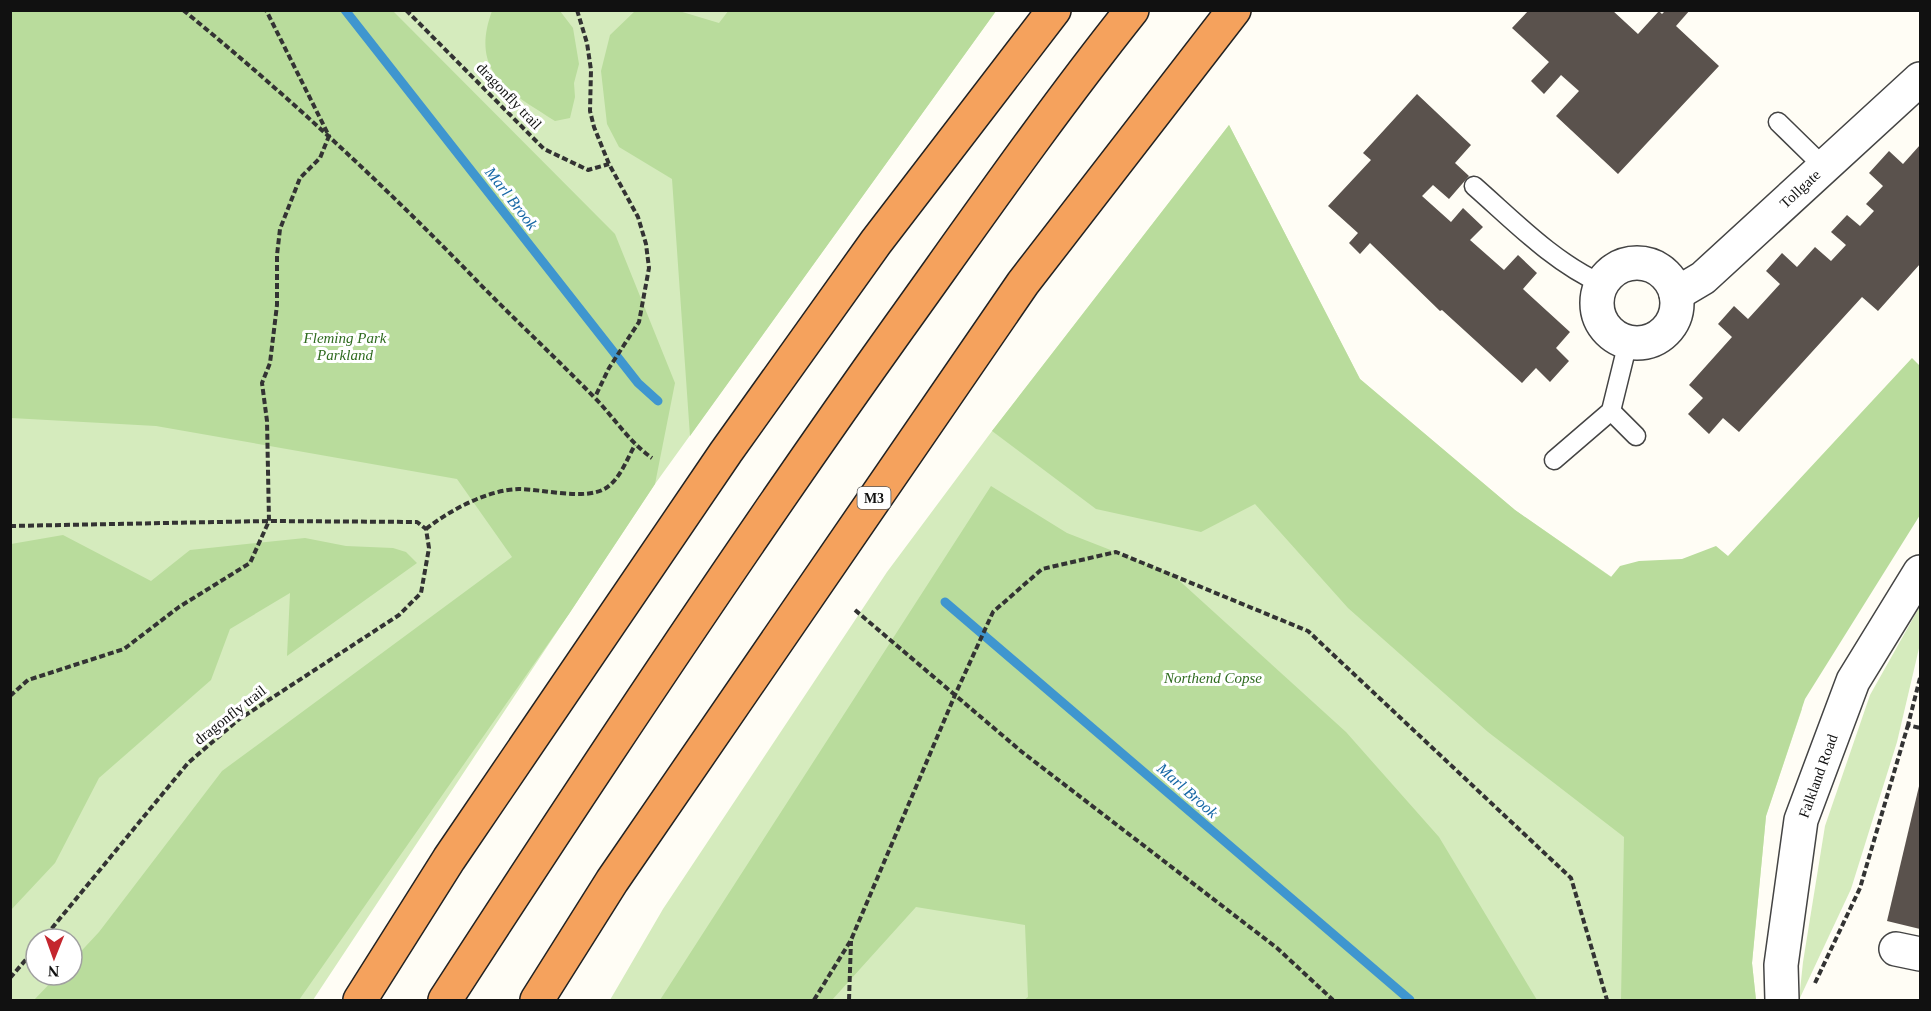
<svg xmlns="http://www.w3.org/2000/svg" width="1931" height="1011" viewBox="0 0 1931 1011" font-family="'Times New Roman',serif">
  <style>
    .green { fill: #d5ebbd; fill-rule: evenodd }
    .forest { fill: #b9dc9c }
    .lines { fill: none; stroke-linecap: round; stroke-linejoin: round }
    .stream { stroke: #3f96cf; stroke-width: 9 }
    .building { fill: #5a524d }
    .service-casing { stroke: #444; stroke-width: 21 }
    .minor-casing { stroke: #444; stroke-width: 36 }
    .motorway-casing { stroke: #222; stroke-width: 36 }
    .path { stroke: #333; stroke-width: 4; stroke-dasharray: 6 3; stroke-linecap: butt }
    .service { stroke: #fff; stroke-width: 18 }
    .minor { stroke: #fff; stroke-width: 33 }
    .motorway { stroke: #f5a25d; stroke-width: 33 }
    .labels { text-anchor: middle; stroke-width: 6; stroke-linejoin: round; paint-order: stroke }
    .shield { fill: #fff; stroke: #585858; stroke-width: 1.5 }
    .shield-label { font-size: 14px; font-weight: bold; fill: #111 }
    .street-label { font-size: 15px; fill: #111; stroke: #fff }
    .park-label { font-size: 15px; font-style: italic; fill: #2f6b1f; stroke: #fff }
    .water-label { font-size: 16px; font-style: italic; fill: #1768a6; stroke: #fff }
  </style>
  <rect width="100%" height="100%" fill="#fffdf5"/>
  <!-- green -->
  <g class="green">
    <path d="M10 11H996L655 484 313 1000H11ZM36 939H72V975H36Z"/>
    <path d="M1229 125 1360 379 1515 510 1802 709 1766 816 1752 963 1756 1000H610L663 909 887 572 992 431Z"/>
    <path d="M1920 606V644L1897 742 1851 889 1799 1000 1803 962 1825 826 1870 695Z"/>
  </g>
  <!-- forest -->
  <g class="forest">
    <path d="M729 10 996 11 690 436 672 179 619 147 607 124 601 71 610 35 635 11H679L719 23Z"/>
    <path d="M10 11H393L615 234 675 383 655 484 569 614 299 1000H34L58 975H72V961L99 932 222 771 512 557 457 479 156 426 11 418Z"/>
    <path d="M492 11H560L573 28 579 64 574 83 575 97 570 118 555 121C510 92 469 73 492 11Z"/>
    <path d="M1229 125 1360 379 1515 510 1611 577 1620 566 1639 561 1682 559 1716 546 1728 556 1912 358 1920 366V515L1805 699 1766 816 1752 963 1756 1000H1621L1624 837 1488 732 1348 608 1255 504 1201 532 1096 509 992 431Z"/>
    <path d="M991 486 1067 533 1172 574 1346 732 1439 837 1537 1000H1024L1028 997 1025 925 916 907 832 1000H660Z"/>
    <path d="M63 535 151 581 190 550 305 538 346 546 393 548 406 552 417 563 287 656 290 593 230 629 211 680 99 778 55 863 11 910V544Z"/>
  </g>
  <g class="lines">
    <!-- stream -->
    <g class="stream">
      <path d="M345 10 638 383 658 401"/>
      <path d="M945 602 1410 1000"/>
    </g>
  </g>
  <!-- building -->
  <g class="building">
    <path d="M1529 10H1612L1638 34 1659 11 1662 14 1666 10H1690L1676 26 1719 66 1618 174 1556 116 1579 91 1561 75 1544 94 1531 81 1549 62 1512 28Z"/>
    <path d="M1417 94 1471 145 1455 163 1469 176 1449 199 1433 185 1422 196 1451 222 1463 208 1483 227 1470 240 1504 270 1518 255 1537 273 1523 289 1570 332 1556 348 1569 361 1550 382 1536 368 1522 383 1442 310 1440 311 1370 243 1360 254 1349 243 1358 233 1328 206 1371 160 1363 153Z"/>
    <path d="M1920 145V264L1878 311 1862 297 1739 432 1723 418 1709 434 1688 414 1703 398 1689 385 1732 337 1718 324 1734 306 1748 319 1780 284 1766 271 1782 253 1797 267 1815 247 1831 261 1846 245 1831 232 1847 215 1860 226 1874 211 1866 204 1883 186 1869 173 1889 151 1903 164Z"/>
    <path d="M1920 782V929L1887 921Z"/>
  </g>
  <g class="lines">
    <defs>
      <g id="service">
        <path d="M1778 122 1824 167"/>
        <path d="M1474 186C1514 221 1553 262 1602 284"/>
        <path d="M1611 411 1636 436"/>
        <path d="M1554 460 1611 411 1628 342"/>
      </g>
      <g id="minor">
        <circle cx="1637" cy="303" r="40"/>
        <path d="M1676 294 1703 278 1920 79"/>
        <path d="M1896 949 1920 954"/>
        <path d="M1782 1000 1781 965 1801 820 1853 681 1920 572"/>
      </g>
      <g id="motorway">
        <path d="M360 1000 449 859 726 452 876 242 1054 10"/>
        <path d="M445 1000C592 773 741 548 899 327 975 221 1050 113 1132 10"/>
        <path d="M537 1000 612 881 1023 283 1234 10"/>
      </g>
    </defs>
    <!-- service casing -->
    <use href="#service" class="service-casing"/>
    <!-- minor casing -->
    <use href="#minor" class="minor-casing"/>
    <!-- motorway casing -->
    <use href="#motorway" class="motorway-casing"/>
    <!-- path -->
    <g class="path">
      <path d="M183 10C287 95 384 185 477 281 515 320 555 357 593 396 614 417 628 441 652 458"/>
      <path d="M406 10 544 149 588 170 609 164"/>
      <path d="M577 10 587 43 591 70 590 111 594 127 609 164 638 217 646 244 649 268 639 322 609 368 595 397"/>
      <path d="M10 526 269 521 417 522 426 529 429 548 421 593 399 615 238 720 188 763 43 939"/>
      <path d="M426 529C450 510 487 490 519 489 542 489 586 501 606 488 620 479 627 459 635 445"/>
      <path d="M855 610 1022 752 1277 948 1333 1000"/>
      <path d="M1920 678 1908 725 1920 728"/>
      <path d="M10 696 28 680 124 649 179 607 250 563 269 521 267 421 262 383 270 363 277 305V255L280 229 300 178 320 158 329 136 266 10"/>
      <path d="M10 978 36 948"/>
      <path d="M1815 983 1860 888 1908 725"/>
      <path d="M814 1000 851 940 955 695 993 612 1042 569 1116 552 1308 631 1571 878 1607 1000"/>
      <path d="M849 1000 851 941"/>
    </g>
    <!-- service -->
    <use href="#service" class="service"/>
    <!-- minor -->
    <use href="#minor" class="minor"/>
    <!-- motorway -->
    <use href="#motorway" class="motorway"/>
  </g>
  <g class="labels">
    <!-- shield labels -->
    <rect class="shield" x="857.5" y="487" width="33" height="22" rx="4.5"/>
    <g class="shield-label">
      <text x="874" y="503">M3</text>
    </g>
    <!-- street labels -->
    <g class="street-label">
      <text transform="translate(509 96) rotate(46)" y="5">dragonfly trail</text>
      <text transform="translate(1800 189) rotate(-43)" y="5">Tollgate</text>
      <text transform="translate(230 715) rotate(-38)" y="5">dragonfly trail</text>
      <text transform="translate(1818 776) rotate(-70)" y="5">Falkland Road</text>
    </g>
    <!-- park labels -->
    <g class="park-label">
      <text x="345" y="343">Fleming Park<tspan x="345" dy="17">Parkland</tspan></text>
      <text x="1213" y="683">Northend Copse</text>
    </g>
    <!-- water labels -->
    <g class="water-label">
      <text transform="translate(512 198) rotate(52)" y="6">Marl Brook</text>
      <text transform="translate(1188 790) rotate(41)" y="6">Marl Brook</text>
    </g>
  </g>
  <!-- border -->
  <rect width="1931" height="1011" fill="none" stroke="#111111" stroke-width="24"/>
  <!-- north arrow -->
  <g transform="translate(54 957) rotate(181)"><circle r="28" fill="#ffffff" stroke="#a0a0a0" stroke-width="1.5"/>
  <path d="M0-4.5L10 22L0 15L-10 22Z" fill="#c4262e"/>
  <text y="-9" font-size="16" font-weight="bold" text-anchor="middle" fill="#111111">N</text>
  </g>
</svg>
